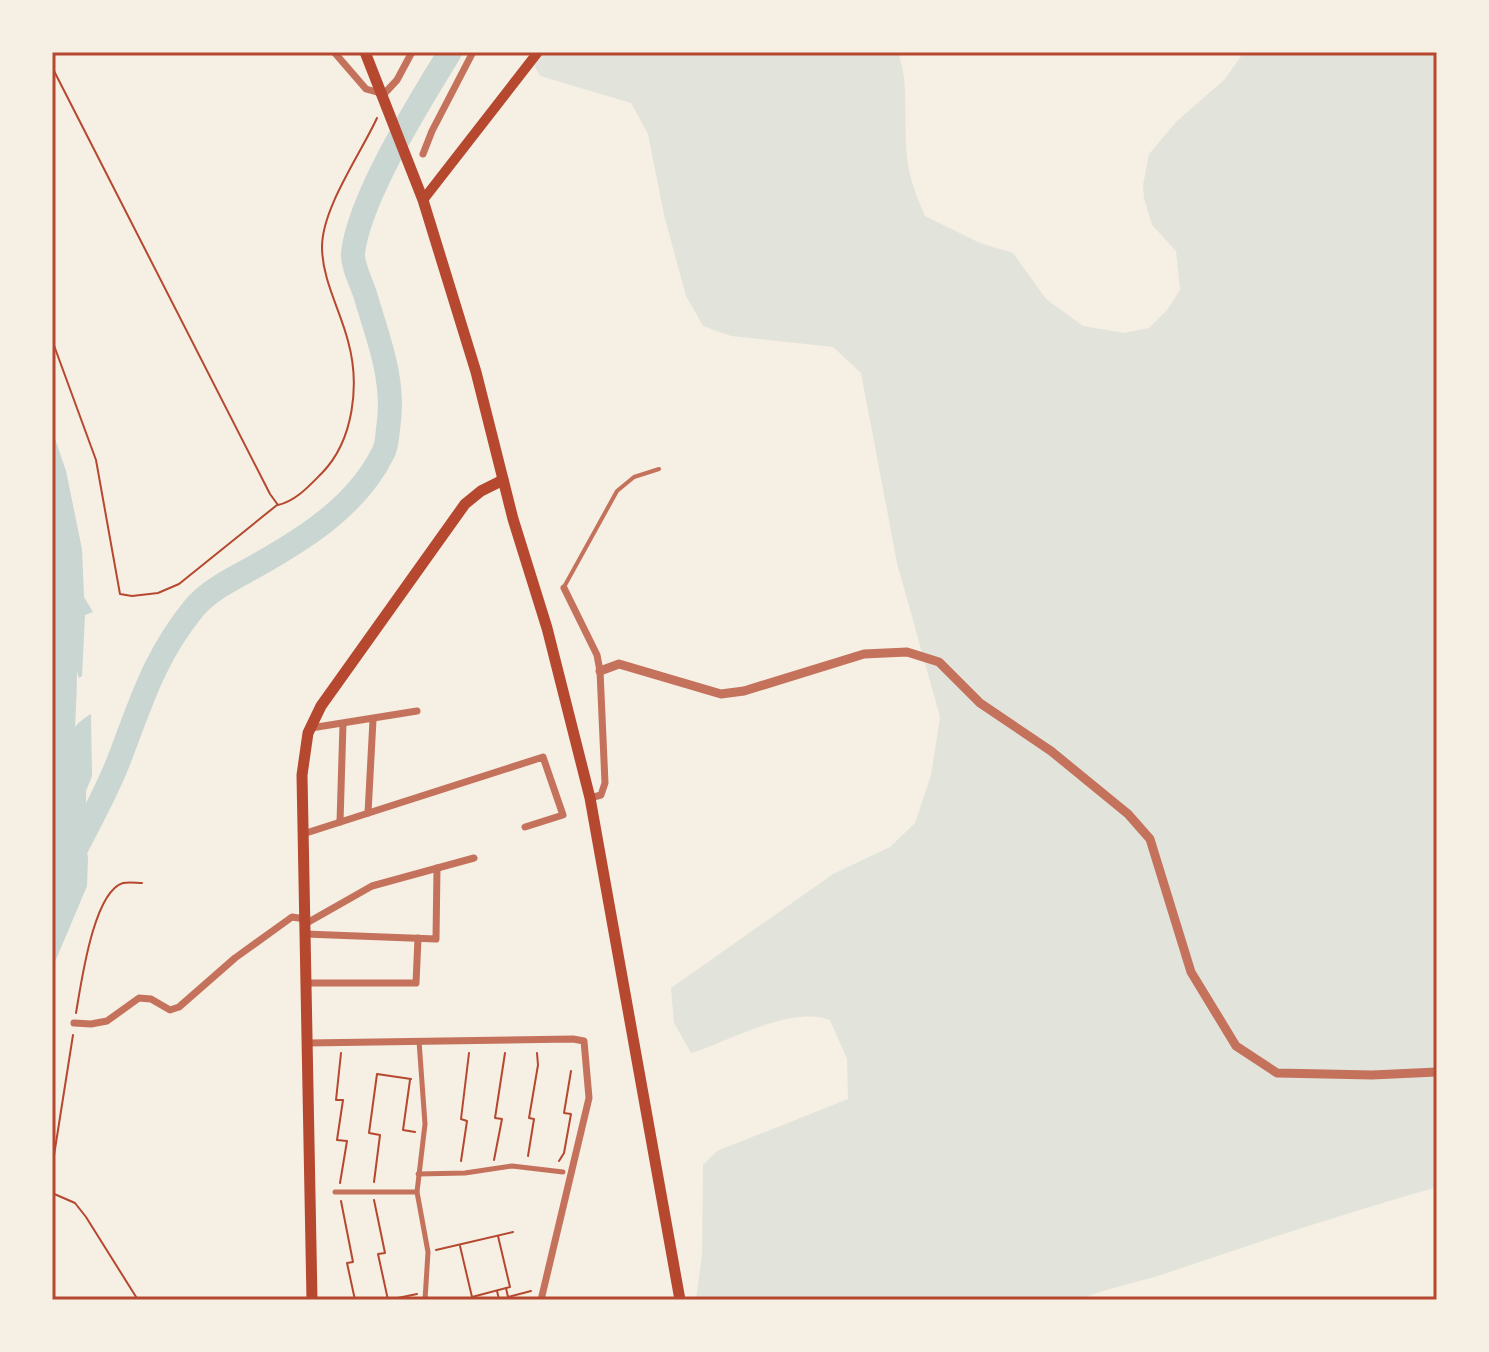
<svg xmlns="http://www.w3.org/2000/svg" width="1489" height="1352" viewBox="0 0 1489 1352" font-family="'Playfair Display',serif">
  <style>
    .green { fill: #e2e4dc }
    .water { fill: #c9d6d2 }
    .lines { fill: none; stroke-linecap: round; stroke-linejoin: round }
    .river { stroke: #c9d6d2; stroke-width: 24 }
    .path { stroke: #b5482f; stroke-width: 2 }
    .service { stroke: #c5725c; stroke-width: 4 }
    .pedestrian { stroke: #c5725c; stroke-width: 5 }
    .minor { stroke: #c5725c; stroke-width: 7 }
    .tertiary { stroke: #c5725c; stroke-width: 9 }
    .secondary { stroke: #b5482f; stroke-width: 10 }
    .primary { stroke: #b5482f; stroke-width: 11 }
    .neatline { fill: none; stroke: #b5482f; stroke-width: 3 }
  </style>
  <rect width="100%" height="100%" fill="#f6efe4"/>
  <!-- green -->
  <path class="green" d="M527 52H898C910 85 903 122 907 157 909 178 917 197 925 216L980 243 1013 253 1046 299 1083 326 1124 333 1149 328 1167 310 1180 290 1176 251 1152 225 1144 198 1143 185 1149 154 1177 121 1225 79 1244 52H1437V1187C1346 1213 1257 1242 1167 1273 1138 1283 1107 1287 1079 1300H696L702 1254 703 1165 717 1151 848 1099 847 1059 830 1020C791 1005 730 1041 691 1053L674 1023 671 988 833 874 890 847 915 823 931 775 940 717 897 563 861 373 833 347 731 336 703 326 686 296 664 215 648 134 631 103 540 76Z"/>
  <!-- water -->
  <g class="water">
    <path d="M52 430 66 471 82 549 84 597 93 612 85 615 82 676 79 678C73 661 77 644 71 627L57 634 52 646Z"/>
    <path d="M52 651C61 666 58 756 55 776L69 772C79 745 57 734 91 714L92 776 86 791V811L80 825 88 857 87 886 52 969Z"/>
  </g>
  <g class="lines">
    <!-- river -->
    <g class="river">
      <path d="M52 842C61 760 70 679 62 598"/>
      <path d="M52 895C73 852 99 809 117 765 140 706 153 658 194 608 209 590 234 578 254 567 304 539 357 506 383 453 387 446 387 437 388 429 396 381 378 339 365 294 361 282 352 265 353 253 359 198 420 101 450 52"/>
    </g>
    <!-- path -->
    <g class="path">
      <path d="M52 67 270 494 278 505C296 501 309 486 322 473 354 440 360 384 348 341 340 310 322 279 322 247 322 208 360 155 377 118"/>
      <path d="M52 340 96 460 120 594 132 596 158 593 179 584 277 505"/>
      <path d="M76 1013C81 985 93 892 123 883 129 882 137 883 142 883"/>
      <path d="M410 1080 403 1130 415 1132"/>
      <path d="M528 1156 534 1119 529 1118 538 1065 537 1053"/>
      <path d="M494 1160 502 1119 495 1118 505 1053"/>
      <path d="M461 1161 467 1121 461 1119 469 1053"/>
      <path d="M559 1161 564 1153 571 1114 564 1113 571 1071"/>
      <path d="M52 1168 73 1035"/>
      <path d="M374 1182 380 1135 369 1133 377 1074 411 1079"/>
      <path d="M340 1183 347 1141 337 1140 343 1100H336L341 1053"/>
      <path d="M52 1193 75 1203 86 1217 138 1300"/>
      <path d="M374 1200 385 1253 378 1254 388 1300"/>
      <path d="M341 1201 353 1262 347 1263 355 1300"/>
      <path d="M460 1246 472 1297 510 1287 498 1236"/>
      <path d="M436 1250 513 1232"/>
      <path d="M506 1288 508 1297 531 1291"/>
      <path d="M373 1300H383"/>
      <path d="M388 1300 417 1294"/>
      <path d="M497 1300 499 1299 497 1291"/>
    </g>
    <!-- service -->
    <path class="service" d="M564 587 617 491 634 477 659 469"/>
    <!-- pedestrian -->
    <g class="pedestrian">
      <path d="M419 1041 425 1124 417 1192 428 1252 425 1300"/>
      <path d="M418 1174 465 1173 512 1166 563 1172"/>
      <path d="M335 1192H417"/>
    </g>
    <!-- minor -->
    <g class="minor">
      <path d="M334 52 366 89 384 94 397 80 412 52"/>
      <path d="M423 154 432 131 473 52"/>
      <path d="M564 588 597 655 600 671 605 783 601 795 590 798"/>
      <path d="M311 728 417 711"/>
      <path d="M368 813 373 720"/>
      <path d="M340 822 343 724"/>
      <path d="M303 834 543 757 563 815 525 827"/>
      <path d="M305 924 372 886 474 858"/>
      <path d="M305 934 436 939 437 868"/>
      <path d="M307 983H416L418 938"/>
      <path d="M74 1023 91 1024 107 1021 139 998 151 999 170 1010 179 1007 235 958 292 917 305 919"/>
      <path d="M308 1043 573 1039 584 1041 589 1098 541 1300"/>
    </g>
    <!-- tertiary -->
    <path class="tertiary" d="M600 671 619 664 721 694 744 691 864 654 907 652 939 662 980 703 1051 751 1128 814 1150 839 1191 972 1236 1046 1277 1073 1372 1075 1437 1072"/>
    <!-- secondary -->
    <path class="secondary" d="M423 200 538 52"/>
    <!-- primary -->
    <g class="primary">
      <path d="M365 52 423 200 476 372 513 519 547 628 590 798 680 1300"/>
      <path d="M312 1300 302 775 308 733 321 706 465 504 481 491 503 480"/>
    </g>
  </g>
  <!-- border -->
  <rect width="1489" height="1352" fill="none" stroke="#f6efe4" stroke-width="108"/>
  <rect x="54" y="54" width="1381" height="1244" class="neatline"/>
</svg>
